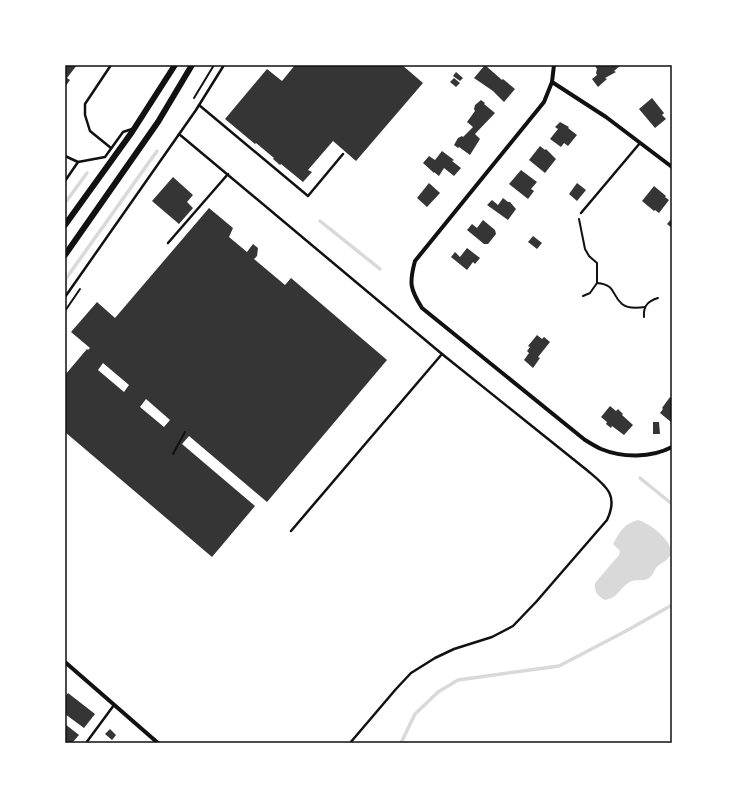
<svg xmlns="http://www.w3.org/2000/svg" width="737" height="808" viewBox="0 0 737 808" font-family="'IBM Plex Sans',sans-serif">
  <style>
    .water { fill: #d9d9d9 }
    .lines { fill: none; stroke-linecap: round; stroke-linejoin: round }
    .stream { stroke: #d9d9d9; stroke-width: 3.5 }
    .building { fill: #353535; fill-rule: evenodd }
    .path { stroke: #111; stroke-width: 2 }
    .service { stroke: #111; stroke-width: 2.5 }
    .minor { stroke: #111; stroke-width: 4 }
    .secondary { stroke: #111; stroke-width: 6 }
    .neatline { fill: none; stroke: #111; stroke-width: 1.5 }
  </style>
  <rect width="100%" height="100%" fill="#fff"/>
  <!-- water -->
  <path class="water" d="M638 520C649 523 676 542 670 556 667 561 662 562 658 566 654 569 654 575 649 578 643 582 637 579 632 581 620 586 619 598 605 600 597 596 594 591 595 583L619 555 620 551 613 544C620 532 623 524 638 520Z"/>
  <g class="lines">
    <!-- stream -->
    <g class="stream">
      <path d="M65 203 87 173"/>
      <path d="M320 221 380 269"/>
      <path d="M65 280 157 151"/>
      <path d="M640 478 672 504"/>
      <path d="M401 743 415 714 438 692 458 680 559 666 626 631 672 605"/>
    </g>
  </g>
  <!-- building -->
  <g class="building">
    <path d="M65 65H77L67 78 70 80 65 87Z"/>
    <path d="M295 65H402L423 83 356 161 333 141 308 170 312 172 303 182 281 164 280 165 273 159 274 158 256 143 255 144 225 119 267 69 282 81Z"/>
    <path d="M485 65 502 80 503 79 515 89 504 102 493 91 474 78Z"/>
    <path d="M596 65H621L614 71 616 72 605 78 607 79 598 87 592 79 597 75 596 73 597 69 595 66Z"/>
    <path d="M456 72 463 78 460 81 453 76Z"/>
    <path d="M454 78 460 83 456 87 450 82Z"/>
    <path d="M652 98 664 113 662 115 666 119 655 128 639 109Z"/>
    <path d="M481 100 485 103 484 104 495 113 475 134 480 139 470 155 459 147 458 148 454 145 458 138 462 136 463 137 473 127 467 122 475 111 474 109 475 105Z"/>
    <path d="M560 122 569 127 568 128 577 135 568 146 564 143 561 147 550 139 558 129 555 127Z"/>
    <path d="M540 146 545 150 546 149 556 159 545 173 529 160Z"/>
    <path d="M442 151 454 160 452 161 461 168 454 176 444 168 439 176 434 172V173L423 163 429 156 435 160Z"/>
    <path d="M521 170 537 182 531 189 534 191 528 199 509 184Z"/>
    <path d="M173 177 193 195 187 202 193 208 179 224 152 201Z"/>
    <path d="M429 183 440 193 427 207 417 198Z"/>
    <path d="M577 183 586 190 577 201 569 194Z"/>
    <path d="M654 186 666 196 665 197 669 200 659 213 655 210 654 211 642 201Z"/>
    <path d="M503 198 508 202H510L516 209 508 220 487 205 492 200 498 205Z"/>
    <path d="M209 208 233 228 229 237 247 252 253 244 258 248 257 256 254 259 285 285 291 278 387 360 267 502 189 436 182 444 255 506 212 557 65 432V375L87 349 88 350 90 348 71 332 97 302 115 318ZM103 363 129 385 124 392 98 370ZM146 399 170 420 164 427 140 407Z"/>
    <path d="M672 218V228L667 224Z"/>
    <path d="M483 220 495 230 496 234 488 244H484L467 230 472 224 477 228Z"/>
    <path d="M533 236 542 243 537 249 528 242Z"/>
    <path d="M467 248 480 258 475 264 473 262 467 270 451 257 455 252 460 257Z"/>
    <path d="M537 335 542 339 544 337 550 342 538 357 540 358 533 368 524 360 529 353 527 351 530 347 528 346Z"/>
    <path d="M670 397 672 399V421L671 422 660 413 663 409 662 408Z"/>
    <path d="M610 406 616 411 618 409 623 414 622 415 633 425 624 435 612 426 611 428 606 424 607 422 601 417Z"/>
    <path d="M653 422H659L660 434H653Z"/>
    <path d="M68 693 95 714 84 728 65 714V697Z"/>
    <path d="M65 724 79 735 72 743H65Z"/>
    <path d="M110 729 116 735 112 740 105 734Z"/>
  </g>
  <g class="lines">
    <!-- path -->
    <g class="path">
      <path d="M194 98 214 65"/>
      <path d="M579 219 585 249 589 256 597 263V283"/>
      <path d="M583 296 590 293 597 283C617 285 611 295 622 304 628 309 638 308 645 307"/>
      <path d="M65 311 80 289"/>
      <path d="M644 317C643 306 648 301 658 298"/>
      <path d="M173 454 185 432"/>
    </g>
    <!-- service -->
    <g class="service">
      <path d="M111 65 85 104V115L90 131 111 148"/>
      <path d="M199 105 308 196 343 154"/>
      <path d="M179 134 442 354 588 471C606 486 619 495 607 520L536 602 513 626 492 637 454 649 435 658 411 673 396 689 350 743"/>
      <path d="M65 156 78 162"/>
      <path d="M65 181 78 162 105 157 123 132 132 129"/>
      <path d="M581 213 640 143"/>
      <path d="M168 243 228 174"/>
      <path d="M65 297 196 110 224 65"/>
      <path d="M291 531 442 354"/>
      <path d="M86 743 114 705"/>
    </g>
    <!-- minor -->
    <g class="minor">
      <path d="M554 65 552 82 544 102 415 261C409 283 410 289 422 308L585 440C590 443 596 447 601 449 623 458 651 458 672 447"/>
      <path d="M552 82 606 117 672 167"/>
      <path d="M65 662 158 743"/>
    </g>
    <!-- secondary -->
    <g class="secondary">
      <path d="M65 225 132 132 175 65"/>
      <path d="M65 255 158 122 192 65"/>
    </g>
  </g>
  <!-- border -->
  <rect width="737" height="808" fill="none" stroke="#ffffff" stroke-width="132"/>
  <rect x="66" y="66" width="605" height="676" class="neatline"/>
</svg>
